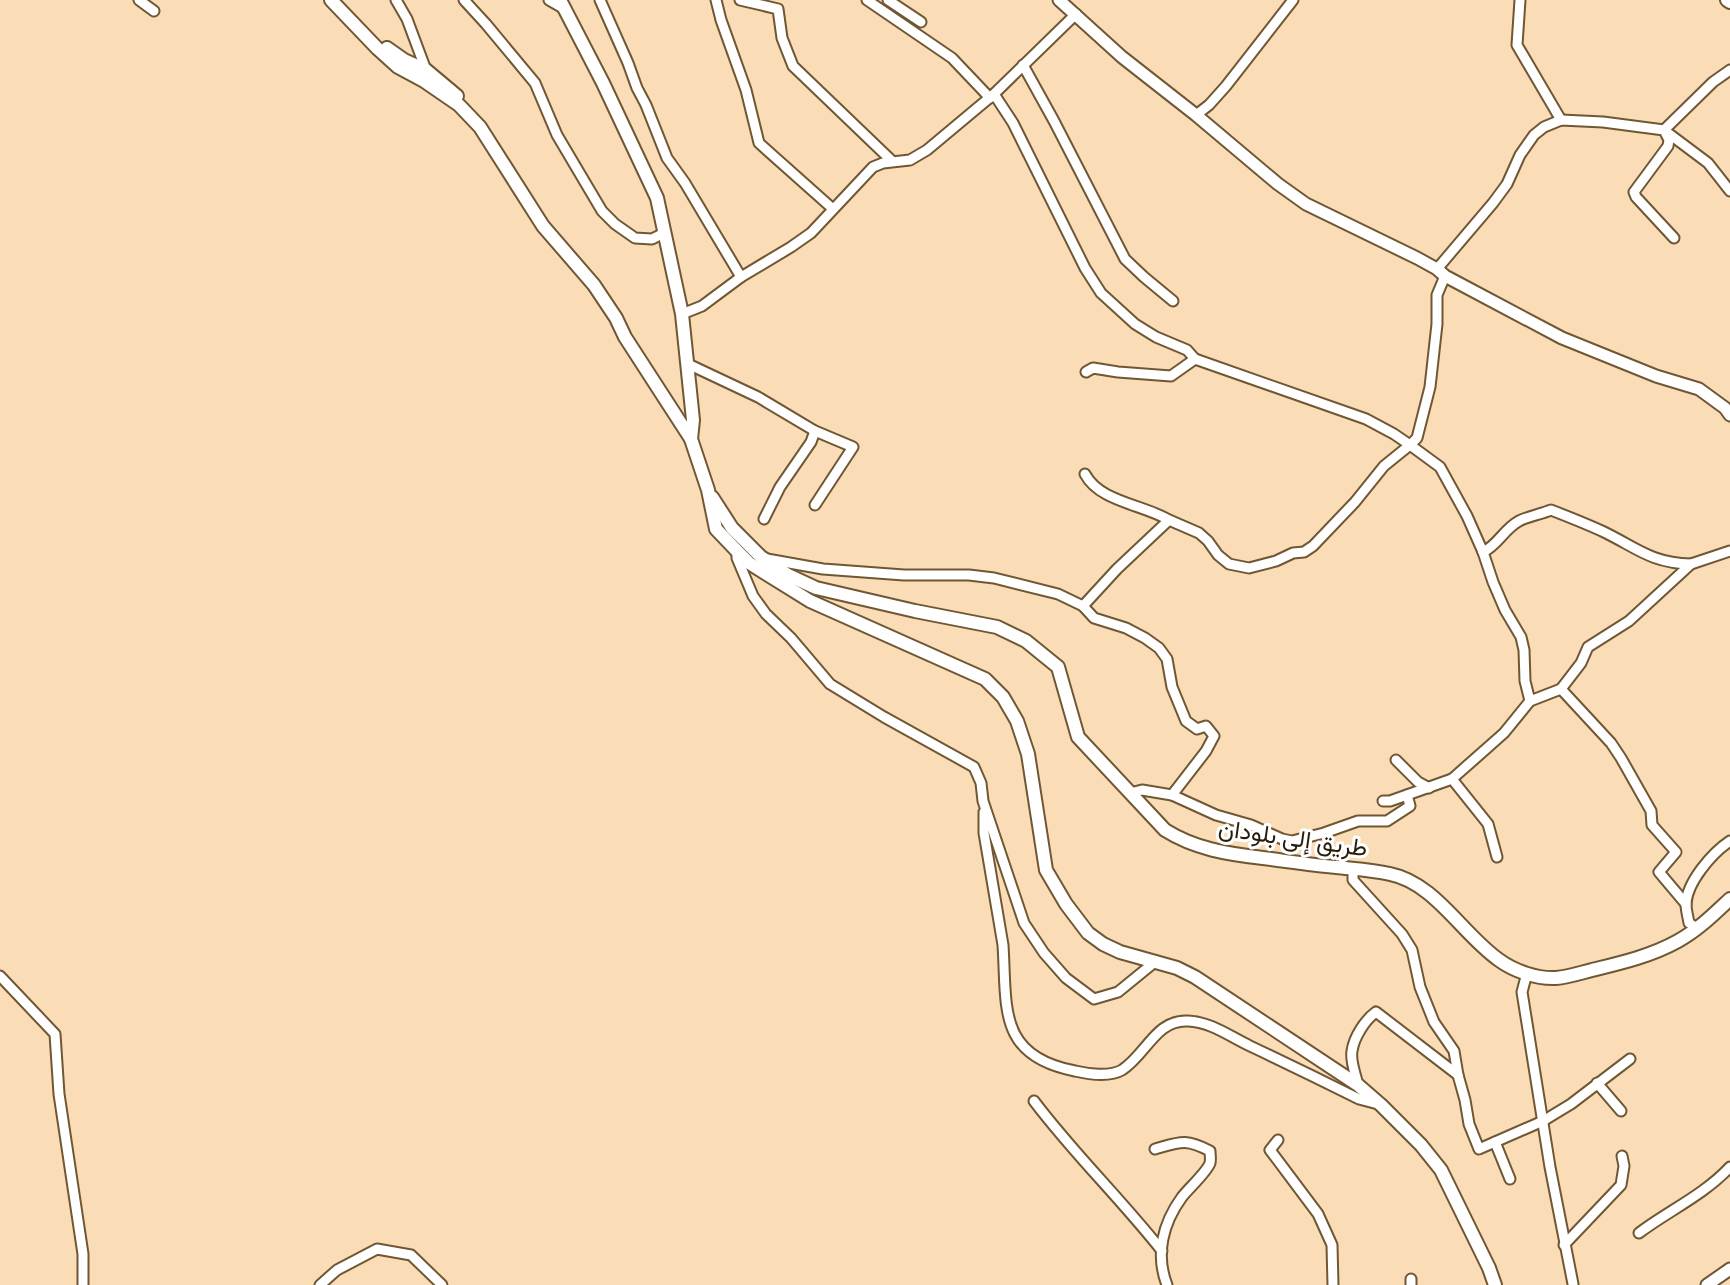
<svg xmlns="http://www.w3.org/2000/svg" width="1730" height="1285" viewBox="0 0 1730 1285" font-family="'DM Sans',Vazirmatn,sans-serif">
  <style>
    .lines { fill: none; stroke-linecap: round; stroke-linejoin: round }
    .minor-casing { stroke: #705734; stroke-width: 13 }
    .tertiary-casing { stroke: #705734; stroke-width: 15 }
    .secondary-casing { stroke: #705734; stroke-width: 16 }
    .minor { stroke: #fff; stroke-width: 9 }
    .tertiary { stroke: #fff; stroke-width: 11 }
    .secondary { stroke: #fff; stroke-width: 12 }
    .labels { text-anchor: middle; stroke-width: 6; stroke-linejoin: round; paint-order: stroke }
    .street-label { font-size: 24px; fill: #271c0e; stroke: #fff }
  </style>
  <rect width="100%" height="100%" fill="#fadcb6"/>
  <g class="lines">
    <defs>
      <g id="minor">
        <path d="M139 0 154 11"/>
        <path d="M396 0 407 19 426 70"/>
        <path d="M464 0 486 24 535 83 557 135 602 211 615 224 635 238 652 239 664 233"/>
        <path d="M549 0 563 8"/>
        <path d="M600 0 628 63 637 88 646 105 667 158 685 183 741 277"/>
        <path d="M716 0 721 20 746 90 759 143 833 209"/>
        <path d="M740 0 778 9 782 38 793 66 892 161"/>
        <path d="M867 0 952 58 990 98"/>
        <path d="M888 0 921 22"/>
        <path d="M1520 0 1517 45 1561 120"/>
        <path d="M1023 65 1054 121 1125 259 1144 277 1173 301"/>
        <path d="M1730 70 1713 82 1664 130 1708 163 1730 191"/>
        <path d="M994 94 1013 123 1085 268 1101 293 1135 324 1156 337 1187 350 1195 359"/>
        <path d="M1196 115 1209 105 1226 86 1293 0"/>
        <path d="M1437 269 1493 203 1507 184 1520 155 1534 135 1544 127 1561 120 1603 122 1664 130 1669 140 1668 146 1634 192 1636 197 1674 238"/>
        <path d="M682 314 702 306 741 277 791 247 811 233 873 167 883 163 910 160 927 150 994 94 1076 14"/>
        <path d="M688 364 758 397 815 431 853 447 815 505"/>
        <path d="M1086 372 1093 368 1118 372 1171 376 1195 359 1366 419 1394 434 1410 445 1417 438 1430 387 1437 324V295L1445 276"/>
        <path d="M1085 474C1100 502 1142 504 1169 520"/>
        <path d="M764 519 780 487 811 442 815 431"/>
        <path d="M737 551V558L753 596 766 614 791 638 830 684 884 717 974 767 981 783 983 801 1024 923 1044 953 1066 978 1094 999 1118 992 1156 961"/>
        <path d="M767 559 823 569 904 575H969L994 578 1058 594 1083 606 1094 618 1126 628 1145 638 1159 648 1167 659 1172 687 1186 721 1197 729 1206 726 1214 736 1206 751 1172 795"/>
        <path d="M1083 606 1117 569 1169 520 1199 533 1208 541 1218 555 1229 564 1249 568 1276 561 1293 553 1304 552 1313 546 1355 502 1384 466 1410 445 1440 467 1467 516 1483 552"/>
        <path d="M1561 689 1530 701 1525 681 1524 650 1521 637 1505 610 1493 582 1483 552C1498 545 1504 529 1519 521 1526 517 1541 514 1551 510 1569 517 1587 524 1604 532 1637 548 1651 563 1691 564"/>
        <path d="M1396 760 1418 782 1429 788"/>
        <path d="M1130 793 1142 790 1172 795 1216 815 1251 825 1282 839 1292 841 1324 833 1358 821H1387L1410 806 1407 795"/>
        <path d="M1383 801H1390L1452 779"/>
        <path d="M984 812V833L1003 945C1007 1007 997 1056 1075 1071 1088 1074 1110 1077 1122 1070 1146 1055 1156 1019 1188 1021 1211 1022 1229 1036 1250 1046 1286 1063 1323 1081 1359 1099L1378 1104"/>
        <path d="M1497 857 1488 824 1452 779 1504 733 1530 701"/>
        <path d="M1353 868V880L1402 934 1412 950 1420 987 1434 1022 1454 1051 1458 1075 1376 1012C1365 1020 1354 1037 1352 1051 1350 1062 1356 1075 1358 1085"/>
        <path d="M1686 904 1659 872 1676 852 1652 825 1651 811 1621 758 1611 743 1561 689 1581 663 1588 647 1629 621 1691 564 1730 551"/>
        <path d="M1697 928 1689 923C1688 917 1686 910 1686 904 1687 882 1712 853 1730 841"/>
        <path d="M1527 973 1522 992 1550 1167 1573 1284"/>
        <path d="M0 976 55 1034 59 1094 83 1254V1285"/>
        <path d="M1458 1075 1465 1100 1469 1124 1479 1149 1543 1121 1571 1104 1630 1059"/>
        <path d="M1597 1083 1621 1111"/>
        <path d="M1034 1101C1074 1154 1121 1199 1162 1251"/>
        <path d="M1278 1140 1270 1150 1318 1214 1332 1245 1333 1285"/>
        <path d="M1495 1142 1510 1179"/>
        <path d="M1155 1149C1180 1142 1185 1138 1210 1151 1210 1155 1211 1159 1210 1163 1207 1172 1189 1188 1182 1197 1163 1223 1155 1254 1167 1285"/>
        <path d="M1639 1233C1668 1211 1704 1195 1730 1167"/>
        <path d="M1564 1245 1621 1185 1624 1166 1622 1156"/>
        <path d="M1411 1279V1285"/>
        <path d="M320 1285 337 1270 377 1249 411 1255 442 1285"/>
      </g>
      <g id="tertiary">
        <path d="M1059 0 1122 57 1196 115 1278 184 1306 204 1417 258 1437 269 1445 276 1562 338 1656 376 1699 389 1725 408 1730 415"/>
        <path d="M1707 1285 1730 1269"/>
      </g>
      <g id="secondary">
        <path d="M331 0 377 48 398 67 424 81 459 105 480 127 543 226 594 285 616 318 625 337 691 439 708 490 716 529 737 551 749 563 810 601 985 679 1003 697 1017 721 1028 754 1046 870 1066 904 1088 933 1103 944 1120 952 1177 968 1195 977 1358 1085 1381 1105 1421 1145 1441 1170 1489 1268 1495 1285"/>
        <path d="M560 0 603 83 657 198 682 314 693 420 691 439"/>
        <path d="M1727 0 1730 2"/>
        <path d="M387 48 404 60 426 70 457 96"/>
        <path d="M712 497 732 528 761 557 788 575 816 588 915 611 997 627 1026 641 1058 667 1078 737 1165 830C1195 849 1228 854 1263 858 1287 861 1311 865 1336 867 1354 869 1372 870 1390 874 1435 883 1462 934 1499 960 1514 971 1537 979 1556 978 1568 977 1580 973 1592 970 1621 963 1651 956 1678 941 1698 930 1714 914 1730 899"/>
      </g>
    </defs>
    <!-- minor casing -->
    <use href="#minor" class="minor-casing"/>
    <!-- tertiary casing -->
    <use href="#tertiary" class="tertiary-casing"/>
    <!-- secondary casing -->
    <use href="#secondary" class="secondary-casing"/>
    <!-- minor -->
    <use href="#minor" class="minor"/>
    <!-- tertiary -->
    <use href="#tertiary" class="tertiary"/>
    <!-- secondary -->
    <use href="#secondary" class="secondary"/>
  </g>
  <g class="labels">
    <!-- street labels -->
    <g class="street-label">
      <text transform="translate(1293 838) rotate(8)" y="8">طريق إلى بلودان</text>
    </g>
  </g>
</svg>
